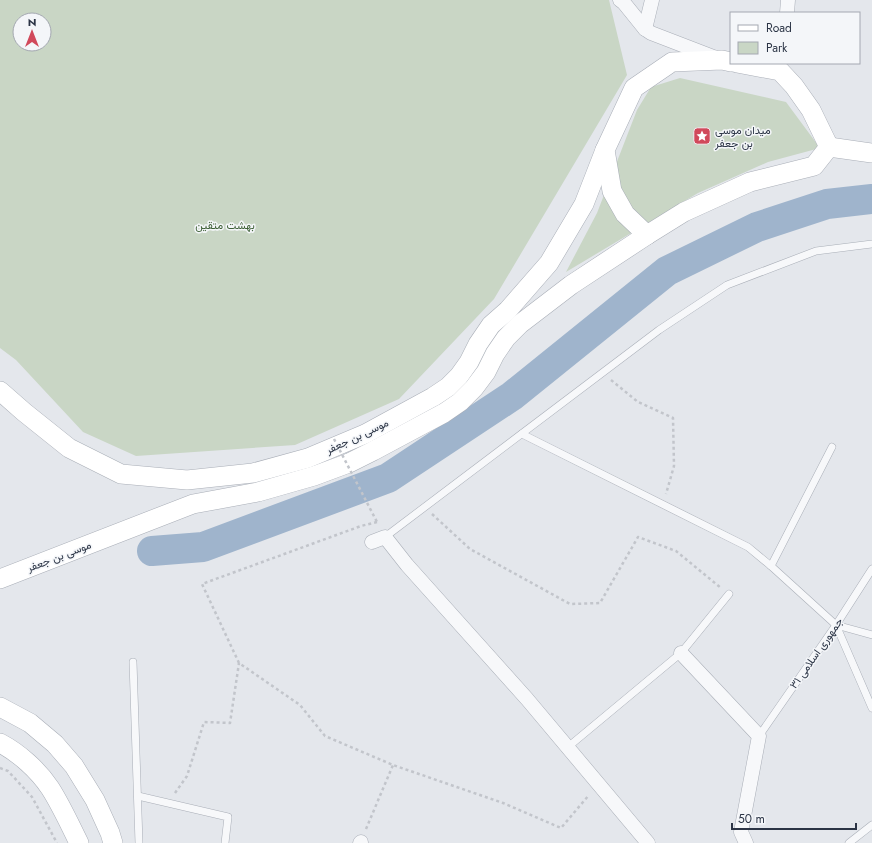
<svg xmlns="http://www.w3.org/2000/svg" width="872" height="843" viewBox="0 0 872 843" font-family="Jost,Vazirmatn,sans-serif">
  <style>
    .green { fill: #c9d6c5; fill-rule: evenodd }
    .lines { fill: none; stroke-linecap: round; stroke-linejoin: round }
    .river { stroke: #9fb4cc; stroke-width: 30 }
    .lane-casing { stroke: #a9aeb7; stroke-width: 8 }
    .street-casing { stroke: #a9aeb7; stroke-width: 15 }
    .secondary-casing { stroke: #a9aeb7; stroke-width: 20 }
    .path { stroke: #c2c5cb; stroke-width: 2.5; stroke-dasharray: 3 3; stroke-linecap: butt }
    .lane { stroke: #f7f8fa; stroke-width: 7 }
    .street { stroke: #f7f8fa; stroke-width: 14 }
    .secondary { stroke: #fff; stroke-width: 19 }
    .path-bridge { stroke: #c2c5cb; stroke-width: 2.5; stroke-dasharray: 3 3; stroke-linecap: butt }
    .labels { text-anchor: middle; stroke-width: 3; stroke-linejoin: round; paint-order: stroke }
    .poi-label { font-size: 11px; fill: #2b3445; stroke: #f4f6f9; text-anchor: start }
    .park-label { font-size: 11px; fill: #3f6138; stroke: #f4f6f9 }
    .street-label { font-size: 11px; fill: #2b3445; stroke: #f4f6f9 }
  </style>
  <rect width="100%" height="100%" fill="#e4e7ec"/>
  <!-- green -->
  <g class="green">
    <path d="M0 0H609L627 75 494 299 399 399 295 445 136 456 83 432 16 360 0 348ZM20 20H44V44H20Z"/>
    <path d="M680 78 786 102 820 148 768 162 698 193 566 272 597 213 637 110 651 87Z"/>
  </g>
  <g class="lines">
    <!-- river -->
    <path class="river" d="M152 551 203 547 388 478 512 396 667 271 757 227 827 204 872 199"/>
    <defs>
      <g id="lane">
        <path d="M522 434 748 547 771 566 836 625 872 708"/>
        <path d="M385 537 659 330 727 285 816 251 872 244"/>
        <path d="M771 566 832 447"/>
        <path d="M836 625 872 635"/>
        <path d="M133 662 139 843"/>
        <path d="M759 736 836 625 872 569"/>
        <path d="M568 747 681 653 729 594"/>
        <path d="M138 796 228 817 225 843"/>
        <path d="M849 843 872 825"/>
      </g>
      <g id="street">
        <path d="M620 0 624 3 645 29 651 33 716 58"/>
        <path d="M787 13 788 0"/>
        <path d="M645 29 652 0"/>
        <path d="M372 542 385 537 407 565 527 699 648 843"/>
        <path d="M681 653 759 736 741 832 746 843"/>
        <path d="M360 843 361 842"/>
      </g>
      <g id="secondary">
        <path d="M731 62 722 60 672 62 634 88 605 150 612 191 625 214 647 235 684 212 750 182 814 166 829 147"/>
        <path d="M737 63 780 71 794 86 811 110 829 147"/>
        <path d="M829 147 872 153"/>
        <path d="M0 391 24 412 69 448 121 474 187 480 253 473 308 458 365 434 433 397 448 387 459 376 469 362 478 344 491 325 508 310 549 263 584 204 605 150"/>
        <path d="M0 579 193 504 258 492 314 476 349 463 373 451 444 413 460 402 474 388 486 372 495 354 506 338 520 324 571 285 647 235"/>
        <path d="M0 707 30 723 55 744 74 766 95 800 110 833 113 843"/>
        <path d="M0 743C19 753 38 770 50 788 61 805 70 825 79 843"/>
      </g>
    </defs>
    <!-- lane casing -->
    <use href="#lane" class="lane-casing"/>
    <!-- street casing -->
    <use href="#street" class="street-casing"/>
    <!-- secondary casing -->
    <use href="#secondary" class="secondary-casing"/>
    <!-- path -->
    <g class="path">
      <path d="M611 380 638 402 673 418 674 466 666 494"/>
      <path d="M432 514 470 549 570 604 600 603 638 537 676 551 721 588"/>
      <path d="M377 522 361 526 202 584 239 663 300 705 325 736 393 765 503 803 561 828 589 795"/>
      <path d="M0 768 8 771 32 797 57 843"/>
      <path d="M175 793 187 776 204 722 230 723 239 663"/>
      <path d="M366 829 393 765"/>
    </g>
    <!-- lane -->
    <use href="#lane" class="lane"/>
    <!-- street -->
    <use href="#street" class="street"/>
    <!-- secondary -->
    <use href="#secondary" class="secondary"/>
    <!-- path-bridge -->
    <path class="path-bridge" d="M334 439 377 522"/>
  </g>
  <!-- icons -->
  <defs>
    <symbol id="sight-square" viewBox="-11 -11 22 22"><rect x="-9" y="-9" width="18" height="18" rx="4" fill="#d1495b" stroke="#f4f6f9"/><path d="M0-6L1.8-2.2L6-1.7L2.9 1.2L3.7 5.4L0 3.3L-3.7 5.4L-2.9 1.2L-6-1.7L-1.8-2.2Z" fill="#fff"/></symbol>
  </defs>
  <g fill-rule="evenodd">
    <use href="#sight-square" x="692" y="126" width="20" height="20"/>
  </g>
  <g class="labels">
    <!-- poi labels -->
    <g class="poi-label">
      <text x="715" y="134">میدان موسی<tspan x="715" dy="13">بن جعفر</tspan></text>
    </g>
    <!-- park labels -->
    <g class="park-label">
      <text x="225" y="229">بهشت متقین</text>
    </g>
    <!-- street labels -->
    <g class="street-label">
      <text transform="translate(357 436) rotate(-25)" y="4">موسی بن جعفر</text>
      <text transform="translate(59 556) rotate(-21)" y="4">موسی بن جعفر</text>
      <text transform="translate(816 653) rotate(-55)" y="4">جمهوری اسلامی ۳۱</text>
    </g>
  </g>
  <!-- legend -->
  <rect x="730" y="12" width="130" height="52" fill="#f4f6f9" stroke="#a4a8b1"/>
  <rect x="738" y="25" width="20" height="6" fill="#ffffff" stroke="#a4a8b1"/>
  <text x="766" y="32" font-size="12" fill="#2b3445">Road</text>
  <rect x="738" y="42" width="20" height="12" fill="#c9d6c5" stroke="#a4a8b1"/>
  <text x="766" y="52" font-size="12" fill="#2b3445">Park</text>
  <!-- north arrow -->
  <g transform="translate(32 32)"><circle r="19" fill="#f4f6f9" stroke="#a4a8b1"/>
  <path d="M0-3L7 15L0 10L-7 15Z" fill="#d1495b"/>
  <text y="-6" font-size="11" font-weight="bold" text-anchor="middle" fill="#2b3445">N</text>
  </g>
  <!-- scale -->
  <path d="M732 823v6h124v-6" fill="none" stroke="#2b3445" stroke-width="2"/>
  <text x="738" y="823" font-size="12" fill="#2b3445" stroke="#f4f6f9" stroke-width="3" paint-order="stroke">50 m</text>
</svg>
